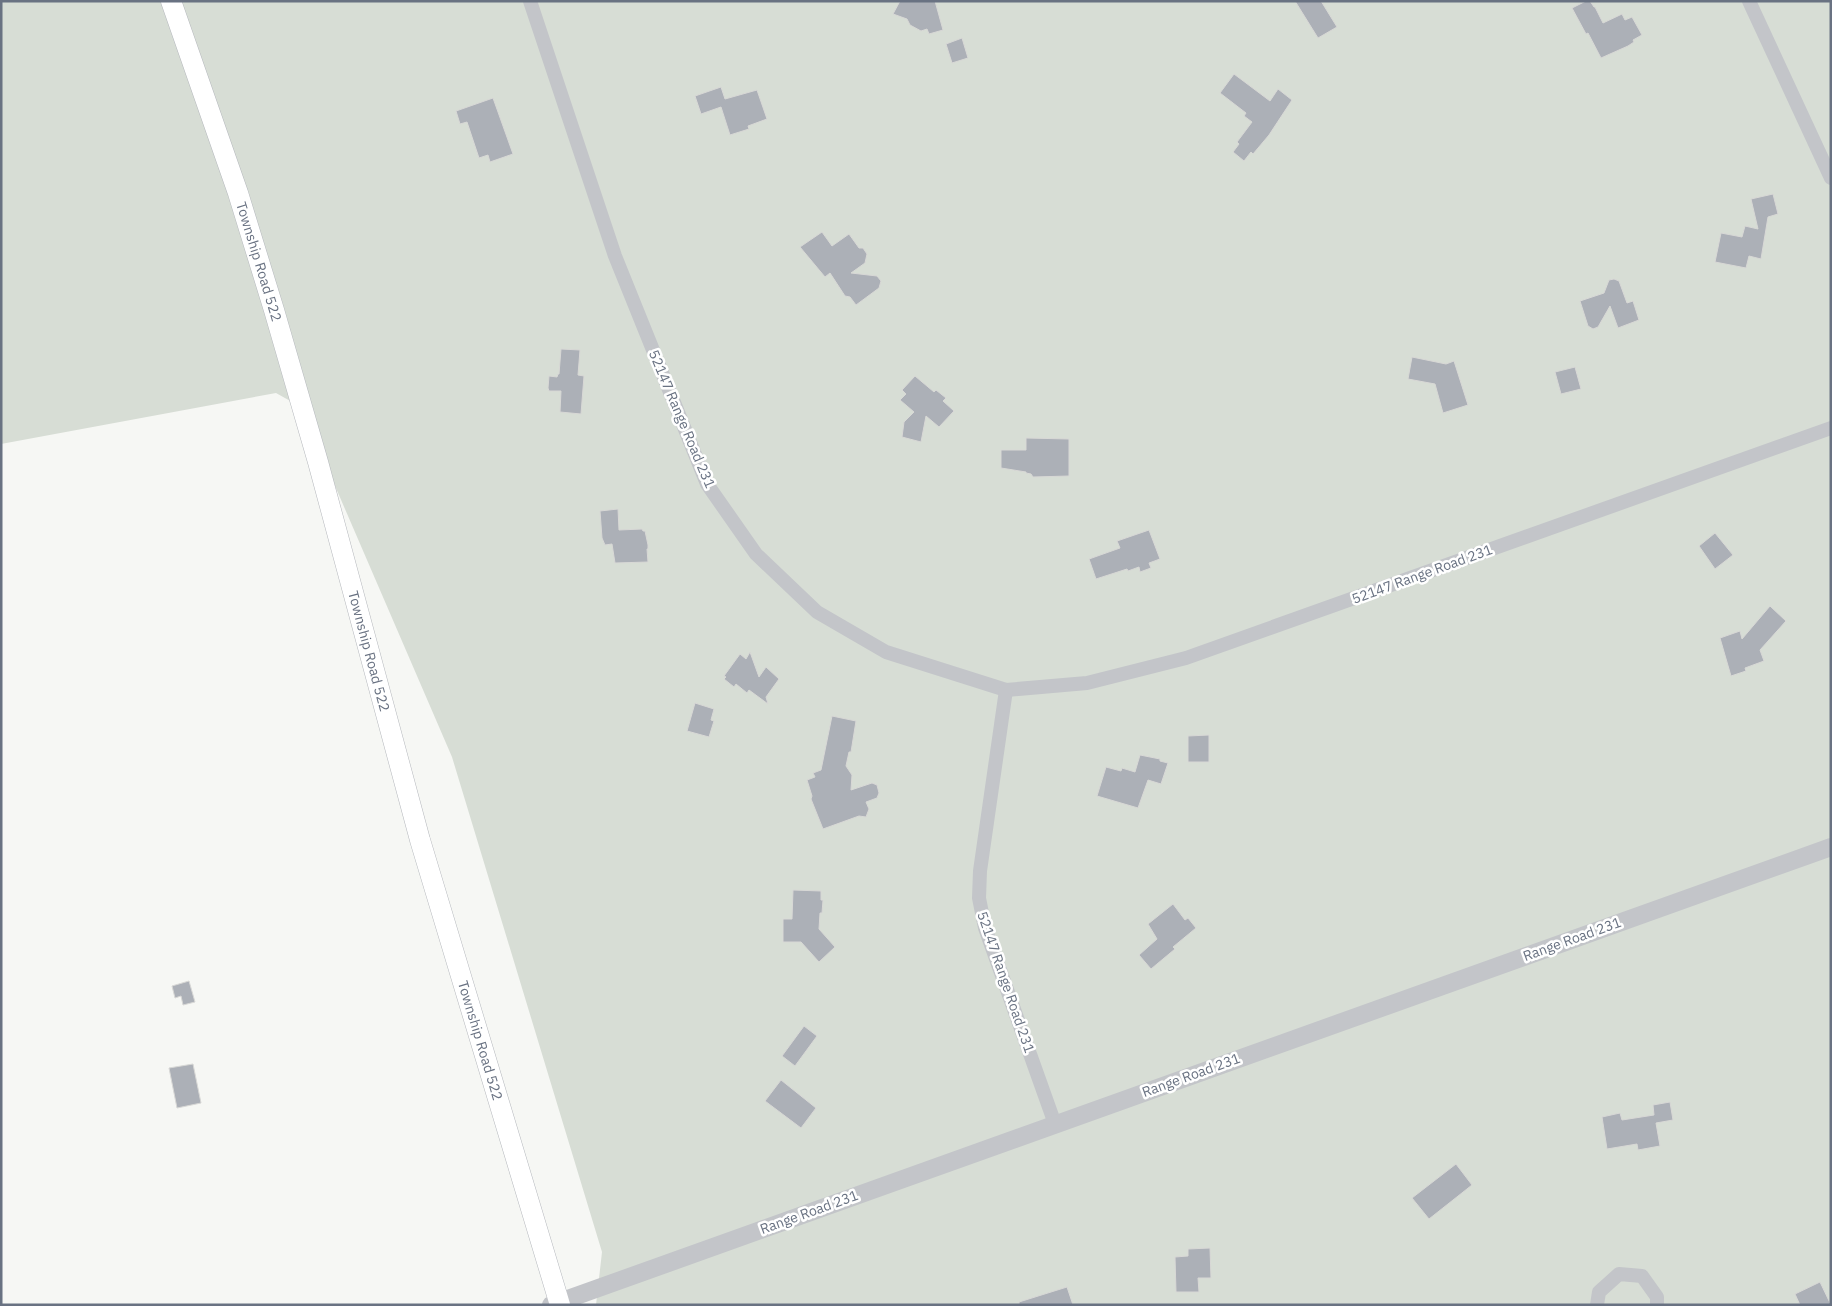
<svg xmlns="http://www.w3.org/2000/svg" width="1832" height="1306" viewBox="0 0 1832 1306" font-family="'IBM Plex Sans',sans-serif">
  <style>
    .green { fill: #d7ddd5 }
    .building { fill: #acb0b7; stroke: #d8d8d6 }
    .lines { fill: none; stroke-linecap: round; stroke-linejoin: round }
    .secondary-casing { stroke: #b5b8bd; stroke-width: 21 }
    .minor { stroke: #c3c5c9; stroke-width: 14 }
    .tertiary { stroke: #c3c5c9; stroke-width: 18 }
    .secondary { stroke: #fff; stroke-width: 20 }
    .labels { text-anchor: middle; stroke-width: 5; stroke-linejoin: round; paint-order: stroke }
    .street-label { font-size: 14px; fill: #697282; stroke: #fff }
  </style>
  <rect width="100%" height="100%" fill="#f6f7f4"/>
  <!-- green -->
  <path class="green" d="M1 1H1831V1305H596L602 1252 452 757 301 407 276 393 1 444Z"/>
  <!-- building -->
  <g class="building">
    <path d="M900 1H935L943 30 929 34 927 29 921 31 910 25 907 19 893 14Z"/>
    <path d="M1295 1H1321L1337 27 1318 38Z"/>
    <path d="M1586 1H1590L1594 7H1595L1603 23 1622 14 1625 20 1632 17 1642 35 1633 40 1634 42 1628 46 1601 58 1588 33 1586 34 1572 8Z"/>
    <path d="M962 38 968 58 952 63 946 44Z"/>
    <path d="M1234 74 1270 101 1278 89 1292 100 1269 135 1253 154 1251 152 1244 161 1233 152 1239 144 1237 142 1252 122 1244 116 1246 113 1220 93Z"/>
    <path d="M721 87 725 99 757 90 767 119 748 126 749 129 730 135 721 107 701 114 695 96Z"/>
    <path d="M493 98 513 154 490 162 488 155 479 158 467 122 460 124 456 111Z"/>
    <path d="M1773 194 1778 214 1768 217 1761 259 1749 256 1746 268 1715 262 1721 233 1742 237 1745 226 1758 229 1751 199Z"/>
    <path d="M822 232 832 246 849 234 859 248H863L867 254 865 263 851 273 877 276 881 281 879 288 856 305 850 297 845 296 830 273 825 277 800 247Z"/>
    <path d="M1614 279 1619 281 1627 303 1633 301 1639 320 1618 328 1610 306 1598 327 1593 329 1588 326 1580 301 1604 293 1609 280Z"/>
    <path d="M561 349 580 350 578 375 584 376 581 414 560 412 561 391H549L548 388 549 376 557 377 558 374H559Z"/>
    <path d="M1412 357 1446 364 1454 361 1468 405 1443 413 1435 384 1408 379Z"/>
    <path d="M1575 367 1581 389 1561 394 1555 372Z"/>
    <path d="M915 376 934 392 936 390 946 398 943 401 954 411 939 427 926 416 921 442 902 437 904 422 914 412 900 400 906 394 902 390Z"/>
    <path d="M1026 438 1069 439V476L1033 477 1031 474 1026 473V472L1001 468V450H1026Z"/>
    <path d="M618 509 619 530 642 529 643 531H645L648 545V549H647L648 562 615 563 612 544 605 545 602 538 600 511Z"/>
    <path d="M1149 530 1160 559 1149 563 1151 568 1140 572 1139 567 1128 571 1127 569 1096 579 1089 559 1120 548 1117 541Z"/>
    <path d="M1715 533 1733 555 1715 569 1699 546Z"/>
    <path d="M1770 606 1786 621 1760 650 1764 661 1745 668 1746 671 1731 676 1720 638 1740 631 1742 639Z"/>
    <path d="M750 652 759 677 766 667 779 679 766 697 768 704 749 690 747 693 736 684 734 687 724 679 726 677 724 676 740 654 746 659Z"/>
    <path d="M695 703 714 709 711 720 714 721 709 737 687 731Z"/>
    <path d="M832 716 856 721 851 752H849L846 766 852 775 851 790 872 783 877 785 879 793 877 798 866 802 869 809 866 817 859 816 823 829 811 799 812 796 807 780 815 777 813 773 821 770Z"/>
    <path d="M1209 735V762H1188V736Z"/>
    <path d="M1140 755 1160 759V761L1168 763 1161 784 1148 780 1138 808 1097 796 1106 767 1121 771 1122 768 1135 772Z"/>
    <path d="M793 890 821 891V900H823L822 913H820L819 929 835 947 819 962 801 942H783V919H792Z"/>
    <path d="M1173 904 1185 920 1188 918 1196 928 1173 947 1175 949 1151 969 1139 955 1157 939 1148 924Z"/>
    <path d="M189 981 195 1002 183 1005 181 996 175 998 172 986Z"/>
    <path d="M804 1026 817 1036 795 1066 782 1056Z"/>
    <path d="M193 1064 201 1103 177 1108 169 1068Z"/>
    <path d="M781 1080 816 1108 801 1128 765 1101Z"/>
    <path d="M1670 1102 1673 1120 1656 1123 1660 1146 1638 1150 1637 1144 1607 1149 1602 1117 1620 1113 1622 1120 1654 1115 1653 1105Z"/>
    <path d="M1456 1164 1472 1185 1429 1219 1412 1198Z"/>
    <path d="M1210 1248 1211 1278H1198L1199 1292H1176L1175 1257 1188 1256V1249Z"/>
    <path d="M1820 1282 1831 1305H1800L1795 1294Z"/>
    <path d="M1067 1287 1073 1305H1019V1302Z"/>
  </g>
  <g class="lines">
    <defs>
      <g id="secondary">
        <path id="s1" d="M171 1 238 193 274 310 318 462 420 840 560 1305"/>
      </g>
    </defs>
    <!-- secondary casing -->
    <use href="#secondary" class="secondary-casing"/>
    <!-- minor -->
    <g class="minor">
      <path d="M530 1 615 256 707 484 756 554 817 612 886 652 1006 690 1087 683 1186 658 1831 428"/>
      <path d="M1749 1 1831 178"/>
      <path d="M1006 690 980 871 979 898 985 928 1055 1124"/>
      <path d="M1597 1305 1599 1292 1619 1274 1642 1276 1657 1297V1305"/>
    </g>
    <!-- tertiary -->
    <path class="tertiary" d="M551 1305 1831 847"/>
    <!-- secondary -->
    <use href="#secondary" class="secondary"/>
  </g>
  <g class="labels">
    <!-- street labels -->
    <g class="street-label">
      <text dy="5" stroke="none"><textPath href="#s1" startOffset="275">Township Road 522</textPath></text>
      <text transform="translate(682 419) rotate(67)" y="5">52147 Range Road 231</text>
      <text transform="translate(1422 574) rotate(-20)" y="5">52147 Range Road 231</text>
      <text dy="5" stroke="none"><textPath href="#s1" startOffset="680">Township Road 522</textPath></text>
      <text transform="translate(1572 939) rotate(-20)" y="5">Range Road 231</text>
      <text transform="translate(1006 982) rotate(71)" y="5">52147 Range Road 231</text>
      <text dy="5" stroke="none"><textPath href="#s1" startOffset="1085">Township Road 522</textPath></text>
      <text transform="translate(1191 1075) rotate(-20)" y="5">Range Road 231</text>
      <text transform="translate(809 1212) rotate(-20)" y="5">Range Road 231</text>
    </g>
  </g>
  <!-- border -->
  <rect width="1832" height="1306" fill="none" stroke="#697282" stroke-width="5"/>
</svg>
